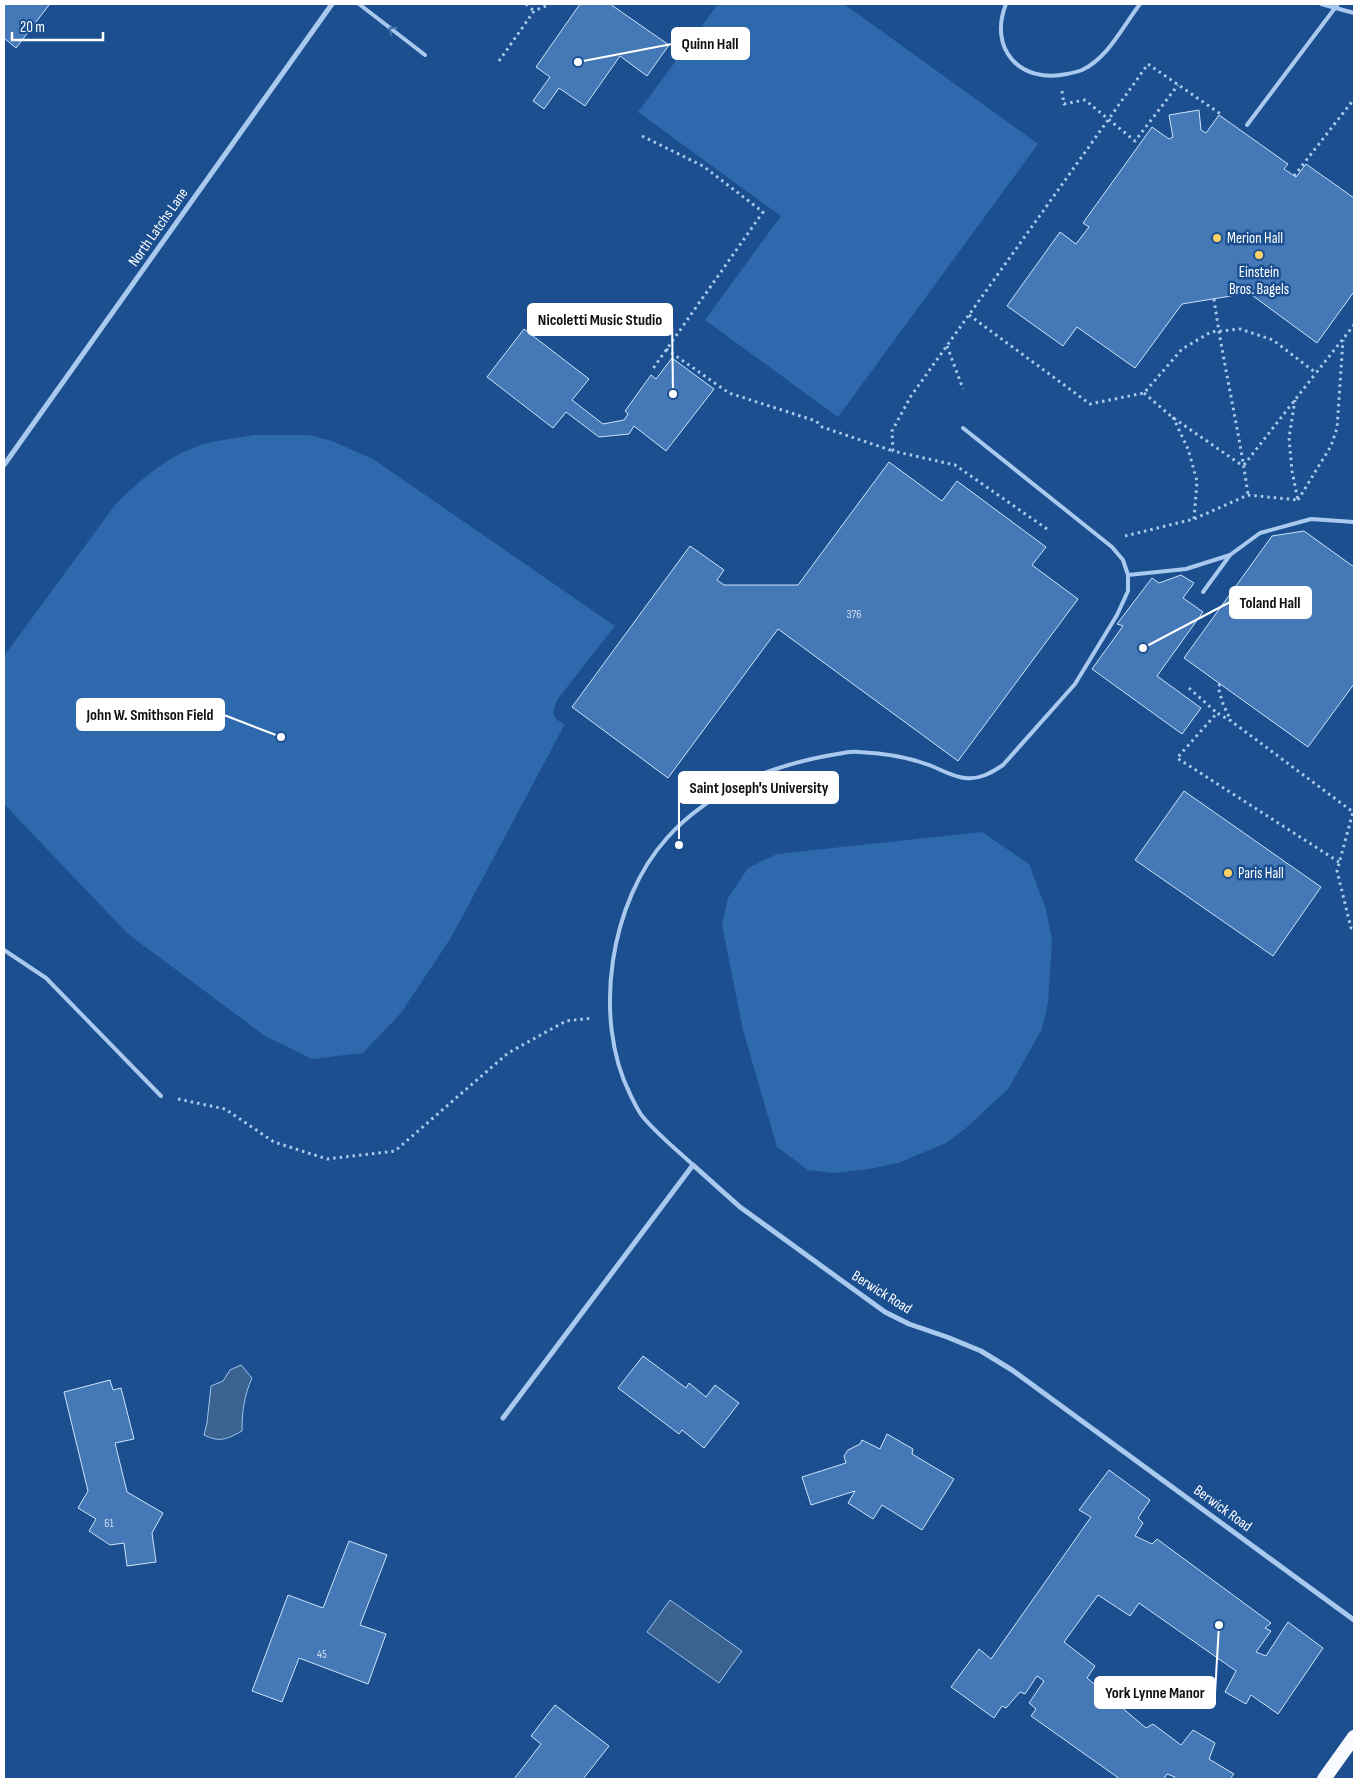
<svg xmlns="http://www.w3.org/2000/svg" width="1358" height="1783" viewBox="0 0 1358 1783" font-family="'Sofia Sans Condensed',sans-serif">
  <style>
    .green { fill: #2e69ad }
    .water { fill: #3c6290; stroke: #9cc4f0 }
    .building { fill: #4478b7; stroke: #cfe3fa }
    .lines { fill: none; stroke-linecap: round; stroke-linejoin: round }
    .path { stroke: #a9c9ee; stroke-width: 3; stroke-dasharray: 2.5 4; stroke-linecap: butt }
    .service { stroke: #a9c9ee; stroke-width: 4 }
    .minor { stroke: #a9c9ee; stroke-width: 5 }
    .trunk { stroke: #f8faff; stroke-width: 14 }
    .oneway { stroke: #4674ac }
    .poi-dot { fill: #ffd166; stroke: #1b4f8f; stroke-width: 2 }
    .labels { text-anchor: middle; stroke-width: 5; stroke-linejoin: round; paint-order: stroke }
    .number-label { font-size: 12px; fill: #d0dded }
    .street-label { font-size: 15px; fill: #fff; stroke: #1b4f8f }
    .poi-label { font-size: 15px; fill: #fff; stroke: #1b4f8f; text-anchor: start }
    .leader { fill: none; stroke: #fff; stroke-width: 2 }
    .callout-dot { fill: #fff; stroke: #1b4f8f; stroke-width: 2 }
    .callout { fill: #fff; stroke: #fff; stroke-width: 2 }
    .callout-label { font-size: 16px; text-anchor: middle; font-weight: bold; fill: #111 }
  </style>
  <rect width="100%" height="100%" fill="#1b4f8f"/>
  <!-- green -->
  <g class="green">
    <path d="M718 4H844L1038 144 838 417 705 320 781 216 638 112Z"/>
    <path d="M255 435H309L332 441 373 459 615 626 557 700 553 713 557 720 565 724 452 936 401 1013 363 1053 312 1059 265 1036 128 934 4 804V656L115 505C140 480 167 456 201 445 218 440 237 438 255 435Z"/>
    <path d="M982 832 1029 864 1046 909 1052 940 1048 1003 1042 1029 1008 1089 966 1128 946 1143 898 1163 869 1169 833 1173 808 1170 777 1147 743 1030 722 925 728 898 748 868 777 854Z"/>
  </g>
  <!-- water -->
  <g class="water">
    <path d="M241 1365 252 1378C244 1396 242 1412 242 1431 227 1439 220 1443 204 1435L207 1423 211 1386 223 1381 230 1370Z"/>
    <path d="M670 1600 742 1651 719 1683 647 1632Z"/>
  </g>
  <!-- building -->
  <g class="building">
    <path d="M4 4H47L49 5 16 48 4 38Z"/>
    <path d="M580 4H610L669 45 647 76 620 56 585 106 559 88 544 109 533 101 550 77 536 67Z"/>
    <path d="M1199 110 1201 130 1206 133 1219 115 1288 164 1284 169 1296 177 1306 164 1354 198V295L1353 293 1317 343 1249 293 1182 304 1135 368 1077 327 1063 346 1007 306 1060 232 1076 244 1089 227 1083 223 1152 127 1169 139 1173 137 1169 115Z"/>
    <path d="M524 329 589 379 572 400 603 424 624 420 628 414 625 411 651 375 656 379 672 358 714 389 666 451 634 426 629 434 599 437 566 412 553 428 487 377Z"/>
    <path d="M889 462 942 501 957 481 1046 547 1032 565 1078 599 958 761 778 629 668 778 572 707 690 546 724 570 717 580 724 585H798Z"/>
    <path d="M1304 531 1354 567V684L1308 747 1184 658 1272 536Z"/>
    <path d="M1181 575 1194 583 1183 598 1203 612 1157 676 1201 708 1182 734 1092 669 1123 626 1117 624 1152 578 1159 583Z"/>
    <path d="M1184 791 1321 887 1273 956 1135 860Z"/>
    <path d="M643 1356 686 1388 689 1383 706 1397 715 1385 739 1403 704 1448 682 1430 679 1434 618 1388Z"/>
    <path d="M110 1380 113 1390 121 1388 134 1439 115 1443 127 1492 163 1513 152 1533 156 1562 127 1566 124 1543 110 1545 89 1531 96 1519 78 1508 88 1491 64 1392Z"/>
    <path d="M887 1434 913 1449 912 1454 954 1479 922 1530 882 1505 873 1519 848 1503 855 1491 811 1505 802 1477 846 1463 844 1456 848 1450 860 1444 862 1440 880 1449Z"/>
    <path d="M1109 1470 1150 1500 1138 1518 1143 1523 1135 1536 1152 1544 1157 1539 1271 1623 1265 1628 1271 1631 1256 1652 1266 1656 1288 1622 1323 1648 1278 1714 1251 1695 1246 1704 1225 1692 1236 1671 1139 1603 1130 1616 1098 1595 1064 1642 1095 1666 1087 1678 1146 1728 1153 1724 1181 1745 1193 1730 1215 1743 1209 1759 1234 1774 1230 1779H1173L1175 1777 1167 1774 1164 1779H1120L1031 1716 1036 1709 1029 1703 1044 1681 1037 1676 1025 1694 1020 1692 1006 1708 1002 1706 994 1718 951 1687 979 1649 991 1659 1091 1517 1079 1510Z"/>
    <path d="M349 1541 387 1555 360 1625 386 1634 368 1684 299 1658 282 1702 252 1691 288 1595 323 1608Z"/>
    <path d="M555 1705 609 1746 583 1779H514L541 1744 531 1736Z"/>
  </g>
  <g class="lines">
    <!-- path -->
    <g class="path">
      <path d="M526 4 534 11"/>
      <path d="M499 61 534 11 550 4"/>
      <path d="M1062 91 1064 104 1085 100 1135 141 1178 85"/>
      <path d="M642 136 703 166 763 212 652 370"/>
      <path d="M1294 176 1354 99"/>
      <path d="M1214 299C1223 364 1239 429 1248 495"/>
      <path d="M969 315 1090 404 1144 393 1182 349 1211 332 1240 329 1273 340 1316 373 1354 325"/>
      <path d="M947 346 963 389"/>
      <path d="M666 349 729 393 816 421 822 427 893 451"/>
      <path d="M1144 393 1172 417 1243 466"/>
      <path d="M1173 417 1188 449 1197 481 1194 519"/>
      <path d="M1244 465 1316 373"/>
      <path d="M1298 500 1331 446 1337 428 1343 340"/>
      <path d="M1047 529 955 465 893 451 892 431 911 396 1148 64 1222 115"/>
      <path d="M1125 536 1194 519 1248 495 1298 500 1292 471 1289 438 1295 400"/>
      <path d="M1220 684 1218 687 1223 704 1231 721"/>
      <path d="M1189 688 1217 713"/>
      <path d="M1339 862 1177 758 1217 713 1231 721 1353 812 1337 871 1351 928 1354 930"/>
      <path d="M178 1099 225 1109 274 1142 327 1159 395 1151 508 1053 566 1021 593 1018"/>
    </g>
    <!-- service -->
    <g class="service">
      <path d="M359 4 425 55"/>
      <path d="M1006 4C988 49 1020 84 1067 74 1072 73 1077 72 1082 70 1108 58 1123 26 1140 4"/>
      <path d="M1321 4 1354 13"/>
      <path d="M1247 125 1338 4"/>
      <path d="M1128 575 1186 569 1230 555 1260 533 1311 519 1354 522"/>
      <path d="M1203 592 1230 555"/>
      <path d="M4 950 46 978 161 1096"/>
      <path d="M693 1165C677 1150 657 1134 643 1117 638 1111 634 1102 630 1094 592 1018 610 901 667 838 688 814 720 792 750 779 777 767 807 759 837 754 844 753 852 751 859 752 884 753 905 756 929 765 940 769 953 777 965 778 979 780 991 773 1003 765L1075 684 1117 615 1128 591V575L1123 560 1112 547 963 428"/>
    </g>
    <!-- minor -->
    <g class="minor">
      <path d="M4 465 332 4"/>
      <path d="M503 1418 693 1165 740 1207 885 1312 909 1324 947 1337 981 1351 1012 1370 1354 1620"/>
    </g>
    <!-- trunk -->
    <path class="trunk" d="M1324 1779 1354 1737"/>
  </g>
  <!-- one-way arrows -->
  <defs><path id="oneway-chevron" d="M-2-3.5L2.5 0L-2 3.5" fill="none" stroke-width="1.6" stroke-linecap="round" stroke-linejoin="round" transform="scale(1.25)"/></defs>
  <use class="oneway" href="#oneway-chevron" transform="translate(392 30) rotate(-142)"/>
  <!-- markers -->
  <g class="poi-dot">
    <circle cx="1217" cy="238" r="5"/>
    <circle cx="1259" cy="255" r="5"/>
    <circle cx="1228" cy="873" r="5"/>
  </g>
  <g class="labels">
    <!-- number labels -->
    <g class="number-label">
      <text x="854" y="618">376</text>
      <text x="109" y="1527">61</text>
      <text x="322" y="1658">45</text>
    </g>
    <!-- street labels -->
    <g class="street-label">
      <text transform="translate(158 227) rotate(-55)" y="5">North Latchs Lane</text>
      <text transform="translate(882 1292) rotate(32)" y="5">Berwick Road</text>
      <text transform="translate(1223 1508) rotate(36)" y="5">Berwick Road</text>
    </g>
    <!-- poi labels -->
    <g class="poi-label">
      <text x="1227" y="243">Merion Hall</text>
      <text x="1259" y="277" text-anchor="middle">Einstein<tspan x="1259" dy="17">Bros. Bagels</tspan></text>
      <text x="1238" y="878">Paris Hall</text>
    </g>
  </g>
  <!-- callouts -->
  <path class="leader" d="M578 62L672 44M673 394L672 320M1143 648L1230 602M281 737L224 715M679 845L679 787M1219 1625L1215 1693"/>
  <g class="callout-dot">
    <circle cx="578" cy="62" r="5"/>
    <circle cx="673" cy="394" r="5"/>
    <circle cx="1143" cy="648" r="5"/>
    <circle cx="281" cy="737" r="5"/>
    <circle cx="679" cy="845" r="5"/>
    <circle cx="1219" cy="1625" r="5"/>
  </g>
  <g class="callout">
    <rect x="672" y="28" width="77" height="31" rx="5"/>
    <rect x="528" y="304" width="144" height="31" rx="5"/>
    <rect x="1230" y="587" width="81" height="31" rx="5"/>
    <rect x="77" y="699" width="147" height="31" rx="5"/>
    <rect x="679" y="772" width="159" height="31" rx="5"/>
    <rect x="1095" y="1677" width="120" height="31" rx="5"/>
  </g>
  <g class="callout-label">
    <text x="710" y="49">Quinn Hall</text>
    <text x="600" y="325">Nicoletti Music Studio</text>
    <text x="1270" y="608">Toland Hall</text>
    <text x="150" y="720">John W. Smithson Field</text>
    <text x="759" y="793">Saint Joseph's University</text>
    <text x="1155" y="1698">York Lynne Manor</text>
  </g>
  <!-- border -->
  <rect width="1358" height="1783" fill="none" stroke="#ffffff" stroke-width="10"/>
  <!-- scale -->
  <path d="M12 32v8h91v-8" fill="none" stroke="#ffffff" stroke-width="2.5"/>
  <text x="20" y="32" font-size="15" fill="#ffffff" stroke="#1b4f8f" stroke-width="4" paint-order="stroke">20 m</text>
</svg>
